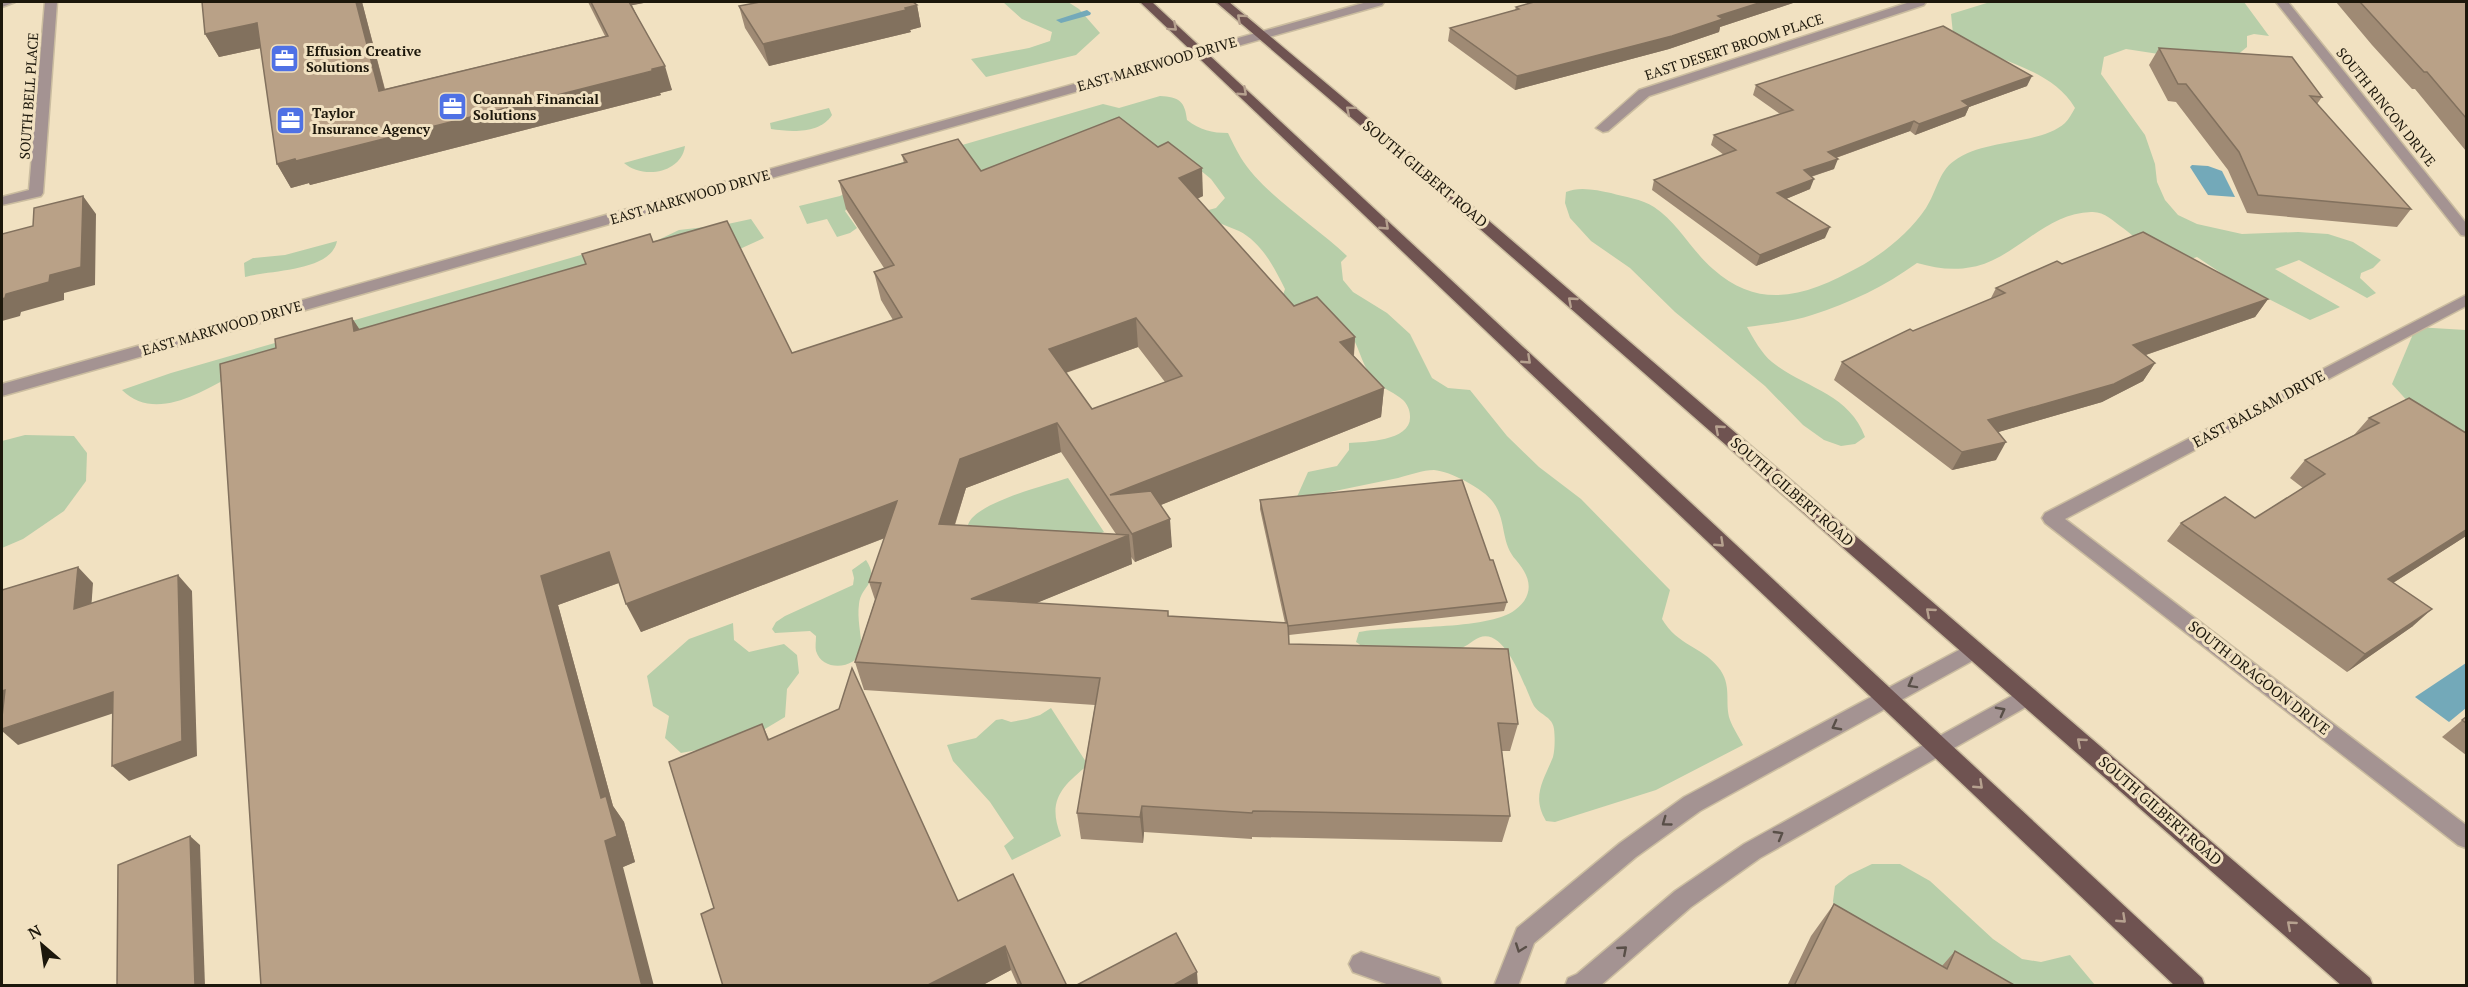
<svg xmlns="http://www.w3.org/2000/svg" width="2468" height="987" viewBox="0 0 2468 987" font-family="'PT Serif',serif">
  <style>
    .green { fill: #b7cea9 }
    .water { fill: #73a9b9 }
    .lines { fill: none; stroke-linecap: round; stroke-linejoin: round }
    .stream { fill: #73a9b9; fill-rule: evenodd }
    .minor-casing { stroke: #cbbda0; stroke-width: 3 }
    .major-casing { stroke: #cbbda0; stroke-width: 3 }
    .minor { fill: #a49392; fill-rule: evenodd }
    .major { fill: #6f5351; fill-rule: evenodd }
    .wall { fill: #9f8a74; fill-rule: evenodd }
    .shaded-wall { fill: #82715e }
    .building { fill: #b9a187; stroke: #82715e; stroke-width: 1.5; fill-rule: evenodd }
    .oneway { stroke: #b6a18f }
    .oneway2 { stroke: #594f48 }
    .labels { text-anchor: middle; stroke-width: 6; stroke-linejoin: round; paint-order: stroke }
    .far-street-label { font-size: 14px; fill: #1c170b; stroke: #f1e1c1 }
    .far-poi-label { font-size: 14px; font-weight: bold; fill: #1c170b; stroke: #f1e1c1; text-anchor: start }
    .street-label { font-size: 15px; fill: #1c170b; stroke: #f1e1c1 }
  </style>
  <rect width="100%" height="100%" fill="#f1e1c1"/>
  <!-- green -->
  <g class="green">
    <path d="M1003 2H1068L1079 9 1100 33 1076 55 986 77 971 59 1029 48 1050 41 1052 32 1022 19Z"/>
    <path d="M1990 2H2244L2269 36 2254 34 2247 36V47L2236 56 2178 57 2126 49 2104 57 2101 74 2145 135 2155 164 2157 182 2165 200 2178 215 2197 224 2242 234 2298 232 2328 234 2353 242 2381 260 2373 268 2361 273 2360 278 2376 293 2367 298 2299 260 2275 269 2340 307 2310 320 2233 281 2197 257C2193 258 2187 261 2183 261 2163 260 2138 240 2123 228 2113 221 2104 211 2091 212 2044 213 2014 260 1972 267 1953 271 1935 268 1917 263 1885 286 1850 303 1812 315 1792 322 1768 324 1747 327 1753 338 1762 354 1772 362 1804 388 1849 393 1865 437L1855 444 1841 446 1824 440 1803 425 1765 386 1675 312 1630 268 1591 241 1570 218 1565 203 1566 192C1579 186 1597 190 1611 193 1624 197 1642 199 1654 207 1678 223 1691 250 1713 269 1761 312 1808 295 1859 267 1883 254 1911 231 1926 208 1936 193 1939 171 1954 161 1984 138 2039 146 2065 123 2069 119 2072 113 2075 108 2050 65 1990 62 1953 34L1951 14Z"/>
    <path d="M1160 96C1179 97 1185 101 1187 120 1200 130 1212 133 1228 133 1232 141 1236 150 1241 158 1263 194 1316 226 1347 256L1341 262 1343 280 1353 292 1387 313 1410 334 1432 378 1448 388 1470 390 1507 436 1539 467 1581 499 1670 590 1662 619C1678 646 1701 646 1718 667 1733 685 1724 702 1730 720 1733 728 1739 737 1743 745L1656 790 1555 822 1546 821C1531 796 1544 780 1553 757 1555 749 1555 737 1554 729 1553 717 1540 715 1534 706 1525 690 1504 617 1473 641 1467 646 1456 651 1448 652 1436 654 1385 657 1375 655 1369 653 1361 645 1356 642L1359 632C1397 625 1487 631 1515 610 1536 594 1530 576 1516 560 1500 542 1507 520 1493 502 1484 489 1450 471 1434 470 1423 470 1409 475 1398 478 1364 485 1330 492 1296 499L1308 472 1337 466 1349 450V443C1365 442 1412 441 1410 416 1410 410 1407 404 1403 400 1395 393 1384 389 1376 382 1363 370 1360 348 1350 333L1297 311 1282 298 1285 289C1274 267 1262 243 1239 231 1225 225 1211 220 1197 213L1216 208 1225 198 1211 179 1188 160 1050 158 849 206 845 211 857 228 850 233 837 237 827 219 807 224 799 206 840 196 884 174 890 166 1103 104 1119 108Z"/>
    <path d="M829 108 832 115C820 134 791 132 771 129L770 123Z"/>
    <path d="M685 146C681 174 642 179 624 163Z"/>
    <path d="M751 219 764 238 742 248 229 377C199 394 153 421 122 390L171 373 626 242 637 246 658 240 679 230 723 225Z"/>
    <path d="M337 241C331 272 269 270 245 277L244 263 253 258 285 255Z"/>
    <path d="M2416 327 2466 330V445L2411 405 2392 384Z"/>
    <path d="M25 435 74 436 87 453 86 481 64 511 23 539 2 548V441Z"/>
    <path d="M1068 478 1104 532 1080 541 968 525C974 503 1047 485 1068 478Z"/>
    <path d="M866 560C881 583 861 585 859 604 857 618 861 635 862 649 857 669 823 673 816 651 815 647 816 641 816 636L810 631 775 633 772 629 776 622 785 616 853 585 854 578 852 570Z"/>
    <path d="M733 623 734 640 749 652 784 644 797 655 799 673 787 689 785 717 745 741 681 753 665 738 669 716 653 706 647 676 689 639Z"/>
    <path d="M1051 708 1088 765C1061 787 1047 801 1061 836L1012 860 1004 846 1014 838 990 802 953 761 947 745 976 738 996 720 1002 719 1011 722 1027 719 1040 715Z"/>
    <path d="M1872 864H1900L1930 881 1993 939 2022 959 2041 962 2070 955 2095 985H1978L1835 918 1833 901 1835 886 1849 875Z"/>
  </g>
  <!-- water -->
  <g class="water">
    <path d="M2192 165 2208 166 2222 171 2235 197 2208 195 2190 167Z"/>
    <path d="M2466 663V708L2449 722 2415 697Z"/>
  </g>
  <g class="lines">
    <!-- stream -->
    <path class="stream" d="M1087 10 1091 13 1090 15 1061 23 1056 20Z"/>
    <defs>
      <g id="minor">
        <path d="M2 2H15L2 7Z"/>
        <path d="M45 2H57L43 193 41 196 2 205V197L29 190Z"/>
        <path d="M1367 2H1384L1382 5 2 396V384Z"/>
        <path d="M1910 2H1926L1924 5 1649 96 1608 131 1603 132 1596 128 1639 90Z"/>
        <path d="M2276 2H2288L2466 223V236L2461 235Z"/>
        <path d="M2466 295V306L2065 519 2466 825V848L2458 845 2045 523 2042 518 2045 513Z"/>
        <path d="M1974 642 1981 644 1984 650 1981 656 1700 811 1636 857 1534 943 1518 986H1494L1517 928 1620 843 1684 797Z"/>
        <path d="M2028 687 2035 690 2038 696 2035 702 1760 858 1691 907 1600 986H1565L1568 978 1577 974 1675 891 1744 844Z"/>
        <path d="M1361 952 1439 978 1442 986H1392L1353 972 1349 964 1353 956Z"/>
      </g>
      <g id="major">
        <path d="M1140 2H1152L2202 978 2205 986H2175Z"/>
        <path d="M1216 2H1229L1432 172 2370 978 2373 986H2342L1422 178Z"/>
      </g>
    </defs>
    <!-- minor casing -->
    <use href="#minor" class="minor-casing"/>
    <!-- major casing -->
    <use href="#major" class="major-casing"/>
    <!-- minor -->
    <use href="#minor" class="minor"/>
    <!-- major -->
    <use href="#major" class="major"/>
  </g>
  <!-- wall -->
  <g class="wall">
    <path d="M202 2H362L385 89 605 36 588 2H649L632 5 672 90 660 93 661 95 310 185 309 183 291 188 277 164 261 48 219 57 205 34Z"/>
    <path d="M1534 2H1796L1720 27 1719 32 1669 49 1515 90 1448 41 1450 28 1515 10 1516 7Z"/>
    <path d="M2336 2H2466V151L2415 89H2412L2372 45Z"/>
    <path d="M917 5 921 27 910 30 911 32 769 66 745 28 739 6Z"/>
    <path d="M2159 48 2322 97 2317 104 2411 209 2397 227 2247 213 2228 170 2176 102 2168 101 2149 65Z"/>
    <path d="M1756 85 2027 86 1969 107 1965 116 1915 135 1910 131 1836 158 1834 169 1811 177 1810 189 1786 199 1825 238 1756 266 1652 190 1654 180 1724 155 1711 145 1714 135 1780 114 1753 95Z"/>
    <path d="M902 155 981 171 1203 196 1197 199 1294 306 1355 337 1354 356 1384 388 1381 417 1161 505 1172 547 1135 562 1131 557 1132 564 1036 603 1168 616 1285 623 1260 509V500L1490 560 1507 602 1504 611 1289 635V644L1518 724 1510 751H1502L1510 816 1502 842 1252 837V839L1144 832 1143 843 1081 839 1077 813 1095 705 864 690 855 662 875 600 869 582 885 538 641 632 619 583 558 605 613 806 624 822 635 862 623 867 276 348 352 318 360 330 586 264 653 241 792 353 893 320 881 300 874 272 884 268 846 209 839 181 904 163ZM1138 347 1165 382 1092 409 1066 373ZM1061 452 1116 534 955 525 966 488Z"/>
    <path d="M2062 264 2268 299 2255 317 2146 355 2155 363 2143 381 2102 402 1998 432 1996 460 1952 470 1834 380 1842 362 1990 300 1996 288Z"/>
    <path d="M2409 398 2466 536 2393 583 2413 626 2347 672 2167 541 2181 523 2255 518 2303 488 2290 478 2305 460 2354 435 2369 418Z"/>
    <path d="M2466 717V755L2442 737Z"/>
    <path d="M762 724 769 739 958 901 1067 986H1018L1011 970 981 986H723L714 908Z"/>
    <path d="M1834 904 1942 966 1955 951 2016 986H1787L1811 936Z"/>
  </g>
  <!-- shaded-wall -->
  <g class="shaded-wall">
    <path d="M356 2H362L391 114 379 91Z"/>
    <path d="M626 2H649L628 6Z"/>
    <path d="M1762 2H1796L1720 27 1719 32 1669 49 1515 90 1517 76 1718 16Z"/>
    <path d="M917 5 921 27 910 30 911 32 769 66 763 44Z"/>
    <path d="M257 23 270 46 219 57 205 34Z"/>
    <path d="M665 66 672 90 660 93 661 95 310 185 309 183 291 188 277 164Z"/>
    <path d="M2032 76 2027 86 1969 107 1965 116 1915 135 1919 124 1962 101Z"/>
    <path d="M1914 121 1910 131 1824 162 1828 152Z"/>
    <path d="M1838 159 1834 169 1800 180 1804 170Z"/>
    <path d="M1202 168 1203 196 1180 206 1179 178Z"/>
    <path d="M1814 179 1810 189 1774 204 1777 193Z"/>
    <path d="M83 196 96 214 95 285 64 293V300L21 312 20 316 2 321V299L6 294 50 275Z"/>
    <path d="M1830 227 1825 238 1756 266 1760 255Z"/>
    <path d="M2268 299 2255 317 2122 363 2133 345Z"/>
    <path d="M352 318 370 346 354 331Z"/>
    <path d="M1136 318 1138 347 1053 377 1049 349Z"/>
    <path d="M1355 337 1353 365 1340 342Z"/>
    <path d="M2155 363 2143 381 2102 402 1978 438 1988 420Z"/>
    <path d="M1384 388 1381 417 1123 520 1110 495Z"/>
    <path d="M1057 423 1061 452 966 488 946 552 939 524 960 459Z"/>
    <path d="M2006 442 1996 460 1952 470 1962 452Z"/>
    <path d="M897 501 905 530 641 632 626 604Z"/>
    <path d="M1170 519 1172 547 1135 562 1132 534Z"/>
    <path d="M2466 530V536L2371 597 2388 579Z"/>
    <path d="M1129 535 1132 564 978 627 971 599Z"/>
    <path d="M609 552 624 581 558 605 613 806 624 822 635 862 623 867 654 986H642L605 841 601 798 541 576Z"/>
    <path d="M78 567 93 583 90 625 74 609Z"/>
    <path d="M178 575 192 591 197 756 129 781 112 766Z"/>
    <path d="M2432 609 2413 626 2347 672 2365 654Z"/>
    <path d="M5 690 23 705 2 713V691Z"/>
    <path d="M113 692 129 708 18 745 2 731V729Z"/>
    <path d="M1142 806 1144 832 1143 843 1140 817Z"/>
    <path d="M190 836 200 845 205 986H195Z"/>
    <path d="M1005 946 1011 970 981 986H926Z"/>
    <path d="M1197 972 1198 986H1172Z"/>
  </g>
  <!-- building -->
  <g class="building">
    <path d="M202 2H356L379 91 608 36 591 2H629L665 66 652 69V71L296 161 295 159 277 164 257 23 205 34Z"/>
    <path d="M760 2H913L917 5 905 8 906 10 763 44 739 6Z"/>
    <path d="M1534 2H1762L1718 16 1723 19 1672 36 1517 76 1450 28 1519 9 1516 7Z"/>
    <path d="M2360 2H2466V118L2427 72H2424Z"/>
    <path d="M1943 26 2032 76 1962 101 1969 106 1919 124 1914 121 1828 152 1838 159 1804 170 1814 179 1777 193 1830 227 1760 255 1654 180 1736 150 1714 135 1793 110 1756 85Z"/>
    <path d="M2159 48 2292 57 2322 97 2310 96 2411 209 2258 195 2239 152 2186 84H2178Z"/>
    <path d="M1119 117 1158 147 1168 142 1202 168 1179 178 1294 306 1317 297 1355 337 1340 342 1384 388 1110 495 1151 491 1170 519 1132 534 1057 423 960 459 939 524 1129 535 971 599 1168 611V616L1288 623 1289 644 1508 649 1518 724 1498 723 1510 816 1253 811 1252 813 1142 806 1140 817 1077 813 1100 678 855 662 881 583 869 582 897 501 626 604 609 552 541 576 601 798 606 796 617 836 605 841 642 986H261L220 364 276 348 275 339 352 318 354 331 586 264 582 254 650 234 653 242 727 221 792 353 902 317 874 272 894 265 839 181 907 162 902 155 958 139 981 171ZM1136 318 1182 376 1092 409 1049 349Z"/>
    <path d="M83 196 81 267 50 275 49 282 6 294 5 298 2 299V234L33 226 34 208Z"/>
    <path d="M2143 232 2268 299 2133 345 2155 363 2114 384 1988 420 2006 442 1962 452 1842 362 1910 329 1913 331 2005 293 1996 288 2057 261 2062 264Z"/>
    <path d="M2409 398 2466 433V530L2388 579 2432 609 2365 654 2181 523 2225 497 2255 518 2325 474 2305 460 2379 423 2369 418Z"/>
    <path d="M1462 480 1490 560H1493L1507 602 1288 626 1260 500Z"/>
    <path d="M78 567 74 609 178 575 182 741 112 766 113 692 2 729V717L5 690 2 691V590Z"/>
    <path d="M852 668 958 901 1013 874 1067 986H1022L1005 946 926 986H723L701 914 714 908 669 762 762 724 768 740 839 709Z"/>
    <path d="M2466 717V723L2462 720Z"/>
    <path d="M190 836 195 986H117L118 865Z"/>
    <path d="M1834 904 1947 969 1955 951 2016 986H1794Z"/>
    <path d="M1176 933 1197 972 1172 986H1075Z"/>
  </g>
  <!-- one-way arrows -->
  <defs><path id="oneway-chevron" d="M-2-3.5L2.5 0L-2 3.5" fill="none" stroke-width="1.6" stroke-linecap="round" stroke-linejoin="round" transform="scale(1.5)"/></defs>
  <g class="oneway">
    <use href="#oneway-chevron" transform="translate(1241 18) rotate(-138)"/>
    <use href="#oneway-chevron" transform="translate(1173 27) rotate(42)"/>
    <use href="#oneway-chevron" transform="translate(1243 92) rotate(43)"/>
    <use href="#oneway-chevron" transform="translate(1350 110) rotate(-140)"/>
    <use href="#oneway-chevron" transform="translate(1385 226) rotate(43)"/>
    <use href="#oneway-chevron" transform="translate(1572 301) rotate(-139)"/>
    <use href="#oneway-chevron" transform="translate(1527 360) rotate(43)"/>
    <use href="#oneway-chevron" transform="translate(1719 429) rotate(-139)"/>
    <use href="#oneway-chevron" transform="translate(1720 543) rotate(43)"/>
    <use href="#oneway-chevron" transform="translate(1930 612) rotate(-139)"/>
    <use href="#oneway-chevron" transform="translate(2081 742) rotate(-139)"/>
    <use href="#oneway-chevron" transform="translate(1979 785) rotate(43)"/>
    <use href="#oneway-chevron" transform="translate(2122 919) rotate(43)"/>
    <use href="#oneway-chevron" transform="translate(2291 925) rotate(-139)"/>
  </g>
  <g class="oneway2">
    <use href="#oneway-chevron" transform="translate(1912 684) rotate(151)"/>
    <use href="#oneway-chevron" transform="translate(2001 711) rotate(-28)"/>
    <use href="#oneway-chevron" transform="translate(1836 726) rotate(152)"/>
    <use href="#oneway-chevron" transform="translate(1666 822) rotate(144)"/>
    <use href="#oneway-chevron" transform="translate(1779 835) rotate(-30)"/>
    <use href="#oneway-chevron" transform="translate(1520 948) rotate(110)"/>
    <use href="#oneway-chevron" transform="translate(1623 950) rotate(-41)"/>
  </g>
  <!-- icons -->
  <defs>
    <symbol id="office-square" viewBox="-11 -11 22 22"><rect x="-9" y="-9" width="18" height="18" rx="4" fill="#4f71e5" stroke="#f1e1c1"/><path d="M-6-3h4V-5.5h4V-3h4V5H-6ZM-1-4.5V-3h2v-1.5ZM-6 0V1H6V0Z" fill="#fff"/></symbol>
  </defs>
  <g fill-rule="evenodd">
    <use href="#office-square" x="268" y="42" width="33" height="33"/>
    <use href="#office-square" x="436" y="90" width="33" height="33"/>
    <use href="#office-square" x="274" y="104" width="33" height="33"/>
  </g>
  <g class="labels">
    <!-- far-street labels -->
    <g class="far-street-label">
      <text transform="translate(1734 47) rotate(-18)" y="5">EAST DESERT BROOM PLACE</text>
      <text transform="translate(1157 64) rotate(-16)" y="5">EAST MARKWOOD DRIVE</text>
      <text transform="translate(29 96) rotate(-86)" y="5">SOUTH BELL PLACE</text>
      <text transform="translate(2386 107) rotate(51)" y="5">SOUTH RINCON DRIVE</text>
      <text transform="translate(690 197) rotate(-16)" y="5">EAST MARKWOOD DRIVE</text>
      <text transform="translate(222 328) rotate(-16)" y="5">EAST MARKWOOD DRIVE</text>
    </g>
    <!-- far-poi labels -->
    <g class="far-poi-label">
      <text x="306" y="56">Effusion Creative<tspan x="306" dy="16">Solutions</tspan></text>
      <text x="473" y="104">Coannah Financial<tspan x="473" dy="16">Solutions</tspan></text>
      <text x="312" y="118">Taylor<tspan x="312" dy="16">Insurance Agency</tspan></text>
    </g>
    <!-- street labels -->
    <g class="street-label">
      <text transform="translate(1425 174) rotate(40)" y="5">SOUTH GILBERT ROAD</text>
      <text transform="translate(2259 409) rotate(-28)" y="5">EAST BALSAM DRIVE</text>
      <text transform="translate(1792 492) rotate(41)" y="5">SOUTH GILBERT ROAD</text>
      <text transform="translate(2259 678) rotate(38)" y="5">SOUTH DRAGOON DRIVE</text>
      <text transform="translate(2160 811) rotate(41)" y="5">SOUTH GILBERT ROAD</text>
    </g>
  </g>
  <!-- border -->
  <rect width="2468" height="987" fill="none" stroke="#1c170b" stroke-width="6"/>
  <!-- north arrow -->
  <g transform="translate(42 945) rotate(331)" stroke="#f1e1c1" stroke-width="4.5" paint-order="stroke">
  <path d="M0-4.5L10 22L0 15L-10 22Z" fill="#1c170b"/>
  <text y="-9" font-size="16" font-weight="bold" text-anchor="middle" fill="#1c170b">N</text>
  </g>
</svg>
